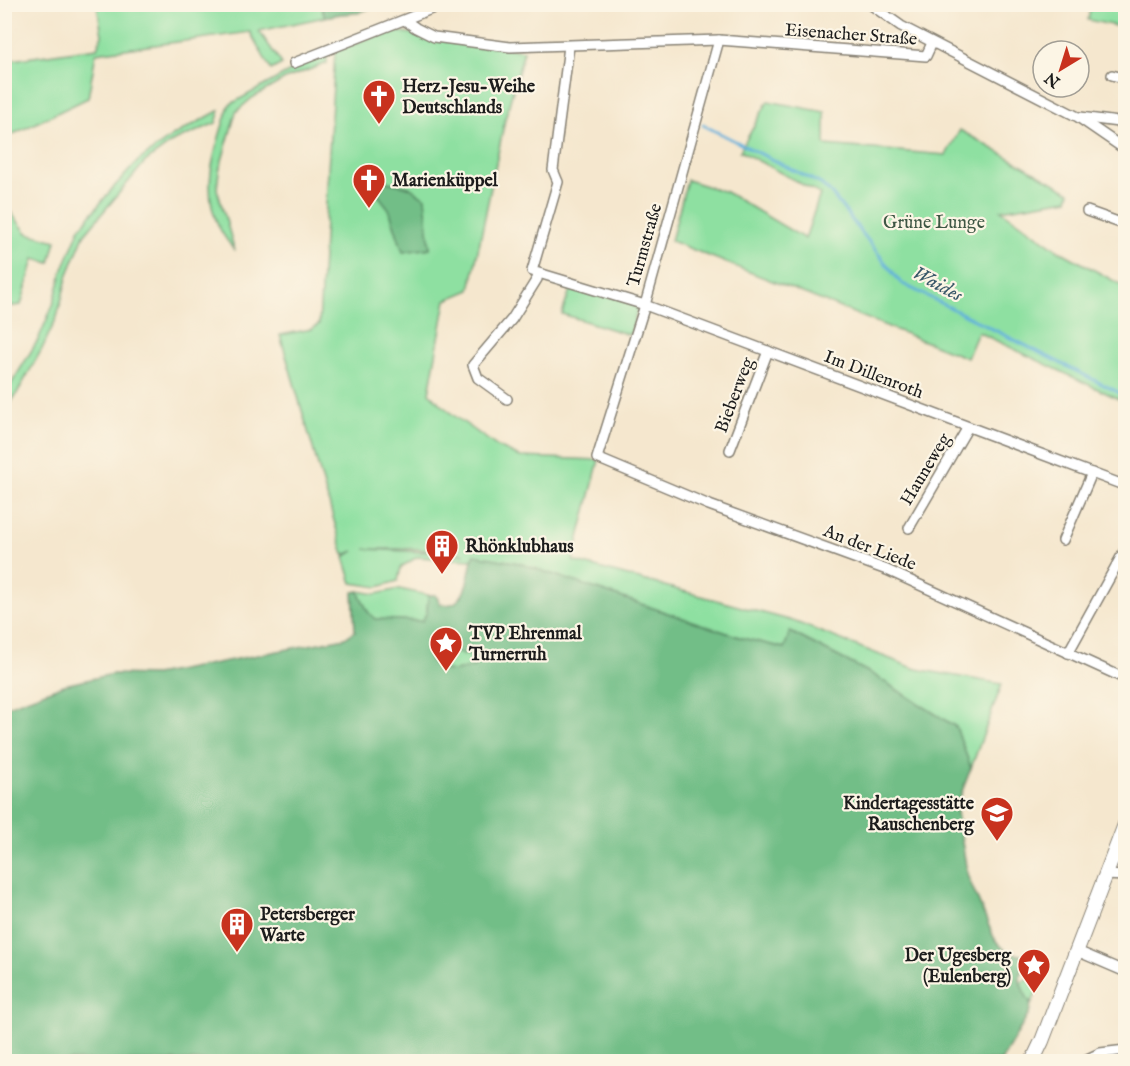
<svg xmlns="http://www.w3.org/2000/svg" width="1130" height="1066" viewBox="0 0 1130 1066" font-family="'IM FELL English',serif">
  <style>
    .green { fill: #8ee0a1; stroke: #557e5e; stroke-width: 1.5; fill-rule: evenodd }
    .forest { fill: #72be87; stroke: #476d52; stroke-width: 1.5; fill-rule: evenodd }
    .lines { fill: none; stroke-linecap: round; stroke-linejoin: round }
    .stream { stroke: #61b0db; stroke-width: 3 }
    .minor-casing { stroke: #888275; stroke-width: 12 }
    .secondary-casing { stroke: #888275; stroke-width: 16 }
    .minor { stroke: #fff; stroke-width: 9 }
    .secondary { stroke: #fff; stroke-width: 14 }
    .labels { text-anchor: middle; stroke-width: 4.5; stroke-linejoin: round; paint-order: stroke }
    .street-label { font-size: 18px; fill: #1c1c1c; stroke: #fcf5e5 }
    .poi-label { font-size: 18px; font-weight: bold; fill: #1c1c1c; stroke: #fcf5e5; text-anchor: start }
    .park-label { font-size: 18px; fill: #3e5744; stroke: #fcf5e5 }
    .water-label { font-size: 20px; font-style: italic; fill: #385768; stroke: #fcf5e5 }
  </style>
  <rect width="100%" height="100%" fill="#fcf5e5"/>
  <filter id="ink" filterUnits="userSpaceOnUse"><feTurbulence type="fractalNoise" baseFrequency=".0167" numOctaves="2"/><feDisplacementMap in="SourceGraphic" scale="12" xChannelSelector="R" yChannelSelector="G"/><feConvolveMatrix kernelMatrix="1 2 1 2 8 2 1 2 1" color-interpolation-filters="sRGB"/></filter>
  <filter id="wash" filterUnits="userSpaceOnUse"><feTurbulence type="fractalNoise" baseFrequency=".008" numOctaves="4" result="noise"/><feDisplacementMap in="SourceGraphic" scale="24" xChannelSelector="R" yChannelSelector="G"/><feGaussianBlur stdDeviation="1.35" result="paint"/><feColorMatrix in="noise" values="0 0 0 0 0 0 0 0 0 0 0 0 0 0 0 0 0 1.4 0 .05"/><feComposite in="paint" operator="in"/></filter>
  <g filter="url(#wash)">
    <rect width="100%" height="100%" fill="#f5e7ce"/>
    <!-- green -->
    <g class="green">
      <path d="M97 5H320L325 17 259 31 282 64 271 70 250 32 96 53 88 98 5 138V61L97 48 102 35Z"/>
      <path d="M377 5H435L418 12Z"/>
      <path d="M1091 5H1125V28L1088 20Z"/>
      <path d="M386 32H402L524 51 505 119 470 290 446 300 429 393 452 414 498 447 520 457 599 460 573 561 793 621 916 669 1002 684 971 768 956 727 872 674 791 632 784 648 742 638 519 563 475 555 472 560 417 557 401 567 398 581 378 587 352 583 344 557 354 551 344 555 280 335 312 329 319 324 335 51ZM389 209 427 229 430 248 403 252ZM365 549H415L465 554Z"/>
      <path d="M327 55V63L285 79 252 98 236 112 219 171 217 189 235 251C229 243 223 236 219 227 199 186 217 145 229 105L303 64Z"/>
      <path d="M768 101 825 112V145L946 155 960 130 1070 192 1068 199 1001 210 1058 250 1125 287V402L978 332 967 358 671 241 687 180 726 192 805 239 820 194 740 151Z"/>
      <path d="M220 110 216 123 172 142 145 162 84 235 68 274 57 317 42 349 16 395 5 410V394L38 340 53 305 63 269 80 228 112 189 138 161 174 135Z"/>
      <path d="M4 204 27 233 56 241 50 263 34 259 21 305 5 307Z"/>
      <path d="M572 284 639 305 630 335 562 314Z"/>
      <path d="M399 589 428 595 427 612 422 621 375 619 368 612 358 591 376 594Z"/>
      <path d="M428 649 480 656 475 666 456 671 439 670 431 661Z"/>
      <path d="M1028 979 1034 980 1038 985 1037 992 1031 1004 1020 987V983Z"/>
    </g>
    <!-- forest -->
    <g class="forest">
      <path d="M320 5 377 4 378 5 358 13 341 14 325 17Z"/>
      <path d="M375 179 409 187 425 198 430 248 403 252 389 209 372 187Z"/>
      <path d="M475 555 519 563 742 638 784 648 790 632 872 674 956 727 971 768 956 807 968 877 995 940 1006 951 1029 958C1014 975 1020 986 1031 1004L1029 1014 1001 1061H5V707L64 685 113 674 155 675 345 638 355 631 353 592 358 591 368 612 375 619 422 621 427 612 428 595H436L440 604C466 610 468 578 472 560ZM428 649 480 656 475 666 456 671 439 670 431 661Z"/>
    </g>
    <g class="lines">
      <!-- stream -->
      <path class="stream" d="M703 125 821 184 831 193 901 283 1126 396"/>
    </g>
  </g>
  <g filter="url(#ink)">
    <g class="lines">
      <defs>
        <g id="minor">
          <path d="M870 4 901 26 1078 117 1126 150"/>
          <path d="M406 21 416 28 434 37 510 47 719 40 926 56 932 43"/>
          <path d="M719 40 645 305 597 458 709 505 887 570 1126 679"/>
          <path d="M569 46 553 170 558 182 532 271 645 305 1126 486"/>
          <path d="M294 63 444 4"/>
          <path d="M1112 75 1126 79"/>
          <path d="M1080 117 1126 123"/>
          <path d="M1087 211 1126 225"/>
          <path d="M507 399 478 378 473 365 512 319 537 279 538 274"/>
          <path d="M730 450 768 351"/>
          <path d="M909 528 968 427"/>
          <path d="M1063 540 1092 473"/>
          <path d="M1068 653 1126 548"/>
          <path d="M1105 875 1126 876"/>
          <path d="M1077 951 1126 972"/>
          <path d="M1081 1062 1100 1053 1126 1050"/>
        </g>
        <path id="secondary" d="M1032 1062 1042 1041 1126 822"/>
      </defs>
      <!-- minor casing -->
      <use href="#minor" class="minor-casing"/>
      <!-- secondary casing -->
      <use href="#secondary" class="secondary-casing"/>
      <!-- minor -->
      <use href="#minor" class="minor"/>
      <!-- secondary -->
      <use href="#secondary" class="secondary"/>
    </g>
  </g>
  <!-- icons -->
  <defs>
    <symbol id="church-pin" viewBox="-11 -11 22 30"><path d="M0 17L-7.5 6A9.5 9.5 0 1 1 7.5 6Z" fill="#c8321e" stroke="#fcf5e5"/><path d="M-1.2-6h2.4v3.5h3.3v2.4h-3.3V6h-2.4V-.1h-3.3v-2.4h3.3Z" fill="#fff"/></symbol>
    <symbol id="building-pin" viewBox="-11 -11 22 30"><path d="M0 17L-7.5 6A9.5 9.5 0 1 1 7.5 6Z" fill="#c8321e" stroke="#fcf5e5"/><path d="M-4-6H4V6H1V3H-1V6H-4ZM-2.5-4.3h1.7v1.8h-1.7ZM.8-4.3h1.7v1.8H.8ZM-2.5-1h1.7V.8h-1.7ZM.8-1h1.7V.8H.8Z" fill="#fff"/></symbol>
    <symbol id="sight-pin" viewBox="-11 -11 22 30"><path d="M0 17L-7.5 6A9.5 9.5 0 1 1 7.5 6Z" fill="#c8321e" stroke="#fcf5e5"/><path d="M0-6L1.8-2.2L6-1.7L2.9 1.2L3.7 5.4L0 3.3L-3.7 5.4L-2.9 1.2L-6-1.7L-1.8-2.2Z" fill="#fff"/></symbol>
    <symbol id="school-pin" viewBox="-11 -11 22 30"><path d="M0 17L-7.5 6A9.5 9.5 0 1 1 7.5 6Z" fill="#c8321e" stroke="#fcf5e5"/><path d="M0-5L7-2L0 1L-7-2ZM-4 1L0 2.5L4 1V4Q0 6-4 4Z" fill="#fff"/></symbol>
  </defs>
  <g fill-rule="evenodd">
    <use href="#church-pin" x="360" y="77" width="38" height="52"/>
    <use href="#church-pin" x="350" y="161" width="38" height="52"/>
    <use href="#building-pin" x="423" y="527" width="38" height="52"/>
    <use href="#sight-pin" x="427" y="624" width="38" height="52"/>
    <use href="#school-pin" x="978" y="794" width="38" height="52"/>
    <use href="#building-pin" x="218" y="905" width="38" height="52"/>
    <use href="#sight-pin" x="1015" y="946" width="38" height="52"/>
  </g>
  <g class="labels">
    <!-- street labels -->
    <g class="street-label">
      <text transform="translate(851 34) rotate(4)" y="6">Eisenacher Straße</text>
      <text transform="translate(644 245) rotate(-74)" y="6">Turmstraße</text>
      <text transform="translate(874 374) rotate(21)" y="6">Im Dillenroth</text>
      <text transform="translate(734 395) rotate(-69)" y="6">Bieberweg</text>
      <text transform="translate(925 469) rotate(-59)" y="6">Hauneweg</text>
      <text transform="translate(870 547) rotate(21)" y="6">An der Liede</text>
    </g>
    <!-- poi labels -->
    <g class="poi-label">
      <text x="402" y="92">Herz-Jesu-Weihe<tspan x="402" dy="21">Deutschlands</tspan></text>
      <text x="392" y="186">Marienküppel</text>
      <text x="465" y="552">Rhönklubhaus</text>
      <text x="469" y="639">TVP Ehrenmal<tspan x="469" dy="21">Turnerruh</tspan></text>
      <text x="974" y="809" text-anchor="end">Kindertagesstätte<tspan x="974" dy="21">Rauschenberg</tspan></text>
      <text x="260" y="920">Petersberger<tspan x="260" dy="21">Warte</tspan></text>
      <text x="1011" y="961" text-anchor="end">Der Ugesberg<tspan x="1011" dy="21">(Eulenberg)</tspan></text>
    </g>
    <!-- park labels -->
    <g class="park-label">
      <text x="934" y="228">Grüne Lunge</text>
    </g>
    <!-- water labels -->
    <g class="water-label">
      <text transform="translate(938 283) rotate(28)" y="7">Waides</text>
    </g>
  </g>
  <!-- margin -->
  <rect width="1130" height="1066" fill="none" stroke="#fcf5e5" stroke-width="24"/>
  <!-- north arrow -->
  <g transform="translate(1061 69) rotate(218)"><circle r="28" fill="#fcf5e5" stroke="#a29e95" stroke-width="1.5"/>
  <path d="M0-4.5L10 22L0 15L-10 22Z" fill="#c8321e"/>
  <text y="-9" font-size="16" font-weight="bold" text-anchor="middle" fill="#1c1c1c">N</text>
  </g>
</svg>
